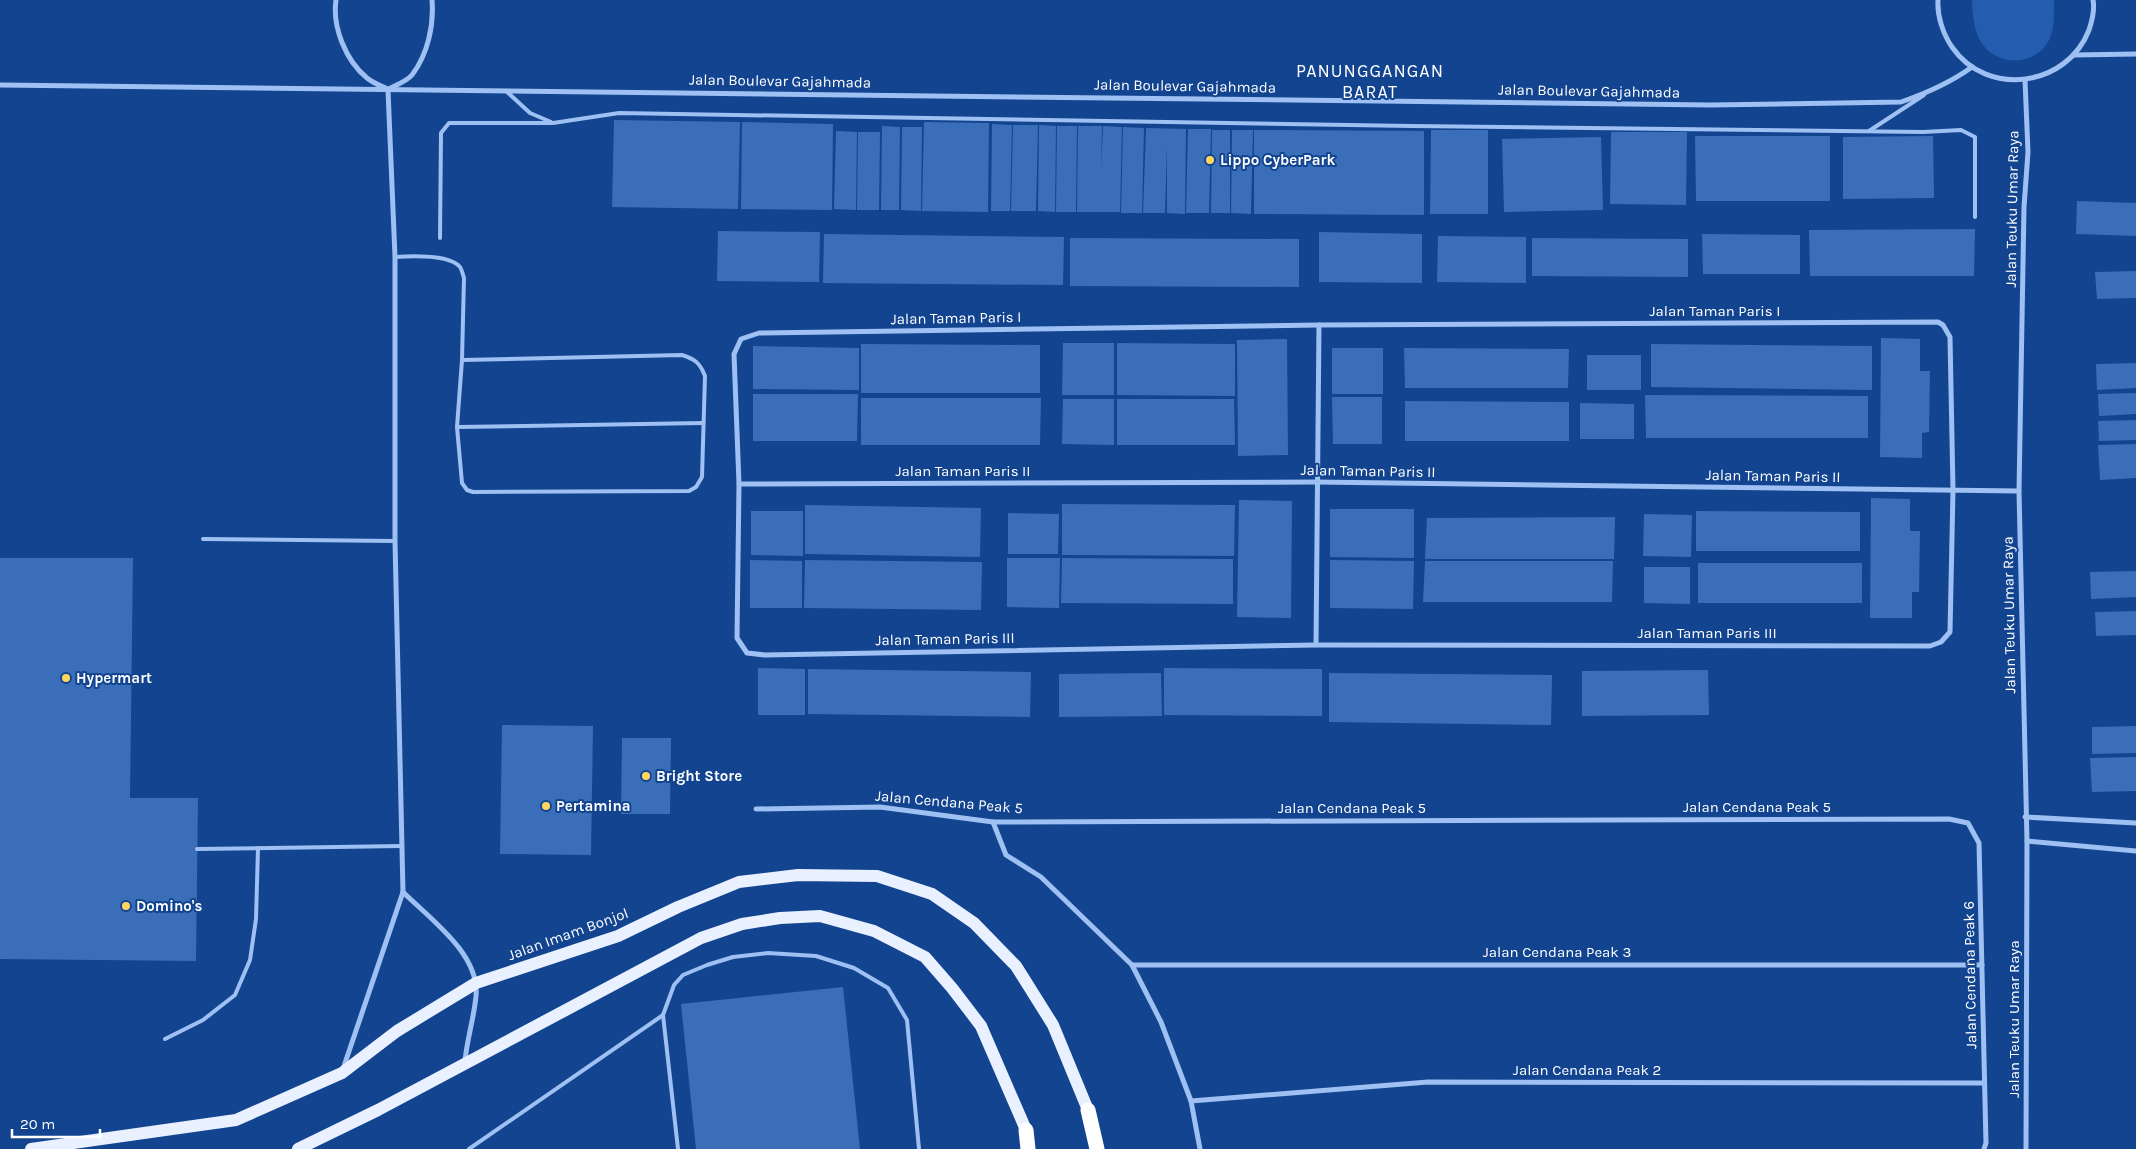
<svg xmlns="http://www.w3.org/2000/svg" width="2136" height="1149" viewBox="0 0 2136 1149" font-family="Karla,sans-serif">
  <style>
    .green { fill: #245daf }
    .building { fill: #3b6eb9 }
    .lines { fill: none; stroke-linecap: round; stroke-linejoin: round }
    .lane { stroke: #9ec0f2; stroke-width: 4 }
    .street { stroke: #9ec0f2; stroke-width: 5 }
    .primary { stroke: #e9f0ff; stroke-width: 12 }
    .highway { stroke: #fff; stroke-width: 15 }
    .poi-dot { fill: #ffd75f; stroke: #124490; stroke-width: 2 }
    .labels { text-anchor: middle; stroke-width: 4; stroke-linejoin: round; paint-order: stroke }
    .street-label { font-size: 15px; fill: #fff; stroke: #124490 }
    .poi-label { font-size: 15px; font-weight: bold; fill: #fff; stroke: #124490; text-anchor: start }
    .quarter-label { font-size: 18px; letter-spacing: 1px; fill: #fff; stroke: #124490 }
  </style>
  <rect width="100%" height="100%" fill="#124490"/>
  <!-- green -->
  <path class="green" d="M1972 0H2054C2054 13 2055 34 2046 45 2031 66 1998 65 1983 45 1974 33 1972 14 1972 0Z"/>
  <!-- building -->
  <g class="building">
    <path d="M614 120 740 122 738 209 612 207Z"/>
    <path d="M742 122 833 124 832 210 741 209Z"/>
    <path d="M924 122 989 123 988 212 922 211Z"/>
    <path d="M992 124 1012 125 1010 211H991Z"/>
    <path d="M1013 125H1038L1036 211H1011Z"/>
    <path d="M1039 125 1056 126 1055 212 1038 211Z"/>
    <path d="M882 126 900 127 899 210H881Z"/>
    <path d="M1057 126H1077L1076 212H1056Z"/>
    <path d="M1078 126H1102L1101 170 1103 126 1122 127 1120 212H1077Z"/>
    <path d="M902 127H922L921 211 901 210Z"/>
    <path d="M1123 127 1144 128 1142 213H1121Z"/>
    <path d="M1146 128 1186 129 1185 214 1167 213V146L1165 213H1143Z"/>
    <path d="M1188 129H1211L1209 213H1186Z"/>
    <path d="M1212 130H1230V213H1211Z"/>
    <path d="M1232 130H1253L1251 214 1231 213Z"/>
    <path d="M1254 130 1424 131V215L1254 214Z"/>
    <path d="M1431 130H1488V214H1430Z"/>
    <path d="M836 131 857 132 856 210 834 209Z"/>
    <path d="M858 132H880L879 210H857Z"/>
    <path d="M1611 132H1687L1686 205 1610 204Z"/>
    <path d="M1695 136H1830V201H1696Z"/>
    <path d="M1933 136 1934 198 1843 199V137Z"/>
    <path d="M1601 137 1603 210 1504 212 1502 139Z"/>
    <path d="M2077 201 2136 203V236L2076 234Z"/>
    <path d="M1975 229 1974 276H1810L1809 230Z"/>
    <path d="M718 231 820 232 819 282 717 281Z"/>
    <path d="M1319 232 1422 234V283L1319 282Z"/>
    <path d="M824 234 1064 237 1063 285 823 283Z"/>
    <path d="M1702 234 1800 235V274H1703Z"/>
    <path d="M1438 236 1526 237V283L1437 282Z"/>
    <path d="M1070 238 1299 239V287L1070 286Z"/>
    <path d="M1532 238 1688 239V277L1532 276Z"/>
    <path d="M2136 271V298L2097 299 2095 272Z"/>
    <path d="M1881 338 1920 339V371H1930L1929 432 1922 433V458L1880 457Z"/>
    <path d="M1287 339 1288 455 1238 456 1237 340Z"/>
    <path d="M1063 343H1114V395H1062Z"/>
    <path d="M1117 343 1235 344V396L1117 395Z"/>
    <path d="M861 344 1040 345V393H861Z"/>
    <path d="M1651 344 1872 346V390L1651 387Z"/>
    <path d="M753 346 859 348V390L753 389Z"/>
    <rect x="1332" y="348" width="51" height="46"/>
    <path d="M1404 348 1569 349 1568 388H1405Z"/>
    <rect x="1587" y="355" width="54" height="35"/>
    <path d="M2136 363V388L2097 390 2096 364Z"/>
    <path d="M2136 393V414L2099 416 2098 394Z"/>
    <path d="M753 394H858L857 441H753Z"/>
    <path d="M1645 395 1868 396V438H1646Z"/>
    <path d="M1332 397H1382V444H1333Z"/>
    <path d="M861 398H1041L1040 445H861Z"/>
    <path d="M1063 399H1114V445L1062 444Z"/>
    <path d="M1117 399H1234L1235 445H1117Z"/>
    <path d="M1405 401 1569 402V441H1405Z"/>
    <path d="M1580 403 1634 404V439H1580Z"/>
    <path d="M2136 420V440L2099 441 2098 421Z"/>
    <path d="M2136 444V478L2100 480 2098 445Z"/>
    <path d="M1871 498 1910 499V531H1920L1919 592H1912V618H1870Z"/>
    <path d="M1239 500 1292 501 1291 618 1237 617Z"/>
    <path d="M1062 504 1235 505 1234 556 1062 555Z"/>
    <path d="M805 505 981 508 980 557 805 554Z"/>
    <path d="M1330 509H1414V558L1330 557Z"/>
    <path d="M751 511H803V556L751 555Z"/>
    <path d="M1696 511 1860 512V551H1696Z"/>
    <path d="M1008 513 1059 514 1058 554H1008Z"/>
    <path d="M1644 514 1692 515 1691 557 1643 556Z"/>
    <path d="M1615 517 1614 559H1425L1427 518Z"/>
    <path d="M0 558H133L130 798H198L196 961 0 959Z"/>
    <path d="M1007 558H1060L1059 608 1007 607Z"/>
    <path d="M1062 558 1233 559V604L1061 603Z"/>
    <path d="M750 560 802 561V608H750Z"/>
    <path d="M805 560 982 562 981 610 804 608Z"/>
    <path d="M1330 560 1414 561 1413 609 1330 608Z"/>
    <path d="M1425 561H1613L1612 602H1423Z"/>
    <rect x="1698" y="563" width="164" height="40"/>
    <path d="M1644 567H1690V604L1644 603Z"/>
    <path d="M2136 571V597L2091 599 2090 572Z"/>
    <path d="M2136 611V635L2096 636 2095 612Z"/>
    <path d="M758 668 805 669V715H758Z"/>
    <path d="M1164 668 1322 669V716L1164 715Z"/>
    <path d="M808 669 1031 672 1030 717 808 714Z"/>
    <path d="M1708 670 1709 715 1582 716V671Z"/>
    <path d="M1161 673 1162 716 1059 717V674Z"/>
    <path d="M1329 673 1552 675 1551 725 1329 722Z"/>
    <path d="M502 725 593 726 591 855 500 854Z"/>
    <path d="M2136 726V753L2092 754V727Z"/>
    <path d="M622 738H671L670 814H621Z"/>
    <path d="M2136 757V791L2092 792 2090 758Z"/>
    <path d="M843 987 860 1149H696L681 1004Z"/>
  </g>
  <g class="lines">
    <!-- lane -->
    <g class="lane">
      <path d="M506 91 530 113 551 122"/>
      <path d="M1869 131 1924 95"/>
      <path d="M440 238 441 133 449 123H553L619 113 1412 126 1923 132 1961 130 1975 137V217"/>
      <path d="M395 257C411 256 449 254 460 267 462 270 463 275 464 278L462 360"/>
      <path d="M682 355C695 359 700 363 705 376L702 477 696 487 689 491 473 492 467 490 462 483 457 427 462 360Z"/>
      <path d="M457 427 703 423"/>
      <path d="M203 539 395 541"/>
      <path d="M197 849 401 846"/>
      <path d="M165 1039 203 1020 235 995 250 960 256 919 258 848"/>
      <path d="M469 1149 663 1015"/>
      <path d="M678 1149 663 1015 674 985 683 975 707 965 733 957 768 953 816 956 854 968 888 988 907 1020 919 1149"/>
    </g>
    <!-- street -->
    <g class="street">
      <path d="M336 0C332 27 346 61 367 78 373 83 381 86 388 89"/>
      <path d="M1938 0C1937 16 1943 34 1952 47 1987 98 2067 87 2089 30 2092 21 2095 10 2093 0"/>
      <path d="M2074 55 2136 54"/>
      <path d="M2025 80 2028 152 2024 207 2019 491 2027 841 2026 1149"/>
      <path d="M0 85 1711 105 1901 102C1927 93 1950 83 1972 67"/>
      <path d="M389 89C396 85 407 81 412 75 428 54 434 25 432 0"/>
      <path d="M1938 322 1943 325 1950 337 1953 490 1950 632 1941 642 1930 646 1316 645 765 655 747 653 737 638 739 484 734 354 741 339 759 333 1319 325Z"/>
      <path d="M739 484 1316 482 2019 491"/>
      <path d="M1316 645 1319 325"/>
      <path d="M756 809 880 807 993 822 1949 819 1968 823 1979 843 1986 1143 1984 1149"/>
      <path d="M2025 817 2136 823"/>
      <path d="M993 822 1006 855 1041 877 1132 965 1161 1022 1191 1101 1200 1149"/>
      <path d="M2027 841 2136 851"/>
      <path d="M403 892C430 919 480 954 476 996 474 1018 467 1039 465 1061"/>
      <path d="M1132 965H1982"/>
      <path d="M343 1069 403 892 395 541V257L388 90"/>
      <path d="M1191 1101 1428 1082 1984 1083"/>
    </g>
    <!-- primary -->
    <g class="primary">
      <path d="M31 1149 236 1120 342 1073 397 1031 476 983 618 936 678 907 739 882 798 875 877 876 932 894 974 923 1016 966 1053 1025 1088 1110"/>
      <path d="M298 1149 378 1110 701 938 742 924 780 918 820 916 874 931 925 957 952 988 981 1026 1026 1130"/>
    </g>
    <!-- highway -->
    <g class="highway">
      <path d="M1088 1110 1097 1149"/>
      <path d="M1026 1130 1028 1149"/>
    </g>
  </g>
  <!-- markers -->
  <g class="poi-dot">
    <circle cx="1210" cy="160" r="5"/>
    <circle cx="66" cy="678" r="5"/>
    <circle cx="646" cy="776" r="5"/>
    <circle cx="546" cy="806" r="5"/>
    <circle cx="126" cy="906" r="5"/>
  </g>
  <g class="labels">
    <!-- street labels -->
    <g class="street-label">
      <text transform="translate(780 81) rotate(1)" y="5">Jalan Boulevar Gajahmada</text>
      <text transform="translate(1185 86) rotate(1)" y="5">Jalan Boulevar Gajahmada</text>
      <text transform="translate(1589 91) rotate(1)" y="5">Jalan Boulevar Gajahmada</text>
      <text transform="translate(2012 209) rotate(-89)" y="5">Jalan Teuku Umar Raya</text>
      <text x="1715" y="316">Jalan Taman Paris I</text>
      <text transform="translate(956 318) rotate(-1)" y="5">Jalan Taman Paris I</text>
      <text x="963" y="476">Jalan Taman Paris II</text>
      <text transform="translate(1368 471) rotate(1)" y="5">Jalan Taman Paris II</text>
      <text transform="translate(1773 476) rotate(1)" y="5">Jalan Taman Paris II</text>
      <text transform="translate(2009 615) rotate(-91)" y="5">Jalan Teuku Umar Raya</text>
      <text x="1707" y="638">Jalan Taman Paris III</text>
      <text transform="translate(945 639) rotate(-1)" y="5">Jalan Taman Paris III</text>
      <text transform="translate(949 802) rotate(5)" y="5">Jalan Cendana Peak 5</text>
      <text x="1757" y="812">Jalan Cendana Peak 5</text>
      <text x="1352" y="813">Jalan Cendana Peak 5</text>
      <text transform="translate(568 934) rotate(-20)" y="5">Jalan Imam Bonjol</text>
      <text x="1557" y="957">Jalan Cendana Peak 3</text>
      <text transform="translate(1970 975) rotate(-91)" y="5">Jalan Cendana Peak 6</text>
      <text transform="translate(2014 1019) rotate(-90)" y="5">Jalan Teuku Umar Raya</text>
      <text x="1587" y="1075">Jalan Cendana Peak 2</text>
    </g>
    <!-- poi labels -->
    <g class="poi-label">
      <text x="1220" y="165">Lippo CyberPark</text>
      <text x="76" y="683">Hypermart</text>
      <text x="656" y="781">Bright Store</text>
      <text x="556" y="811">Pertamina</text>
      <text x="136" y="911">Domino's</text>
    </g>
    <!-- quarter labels -->
    <g class="quarter-label">
      <text x="1370" y="77">PANUNGGANGAN<tspan x="1370" dy="21">BARAT</tspan></text>
    </g>
  </g>
  <!-- scale -->
  <path d="M12 1129v8h88v-8" fill="none" stroke="#ffffff" stroke-width="2.5"/>
  <text x="20" y="1129" font-size="15" fill="#ffffff" stroke="#124490" stroke-width="4" paint-order="stroke">20 m</text>
</svg>
